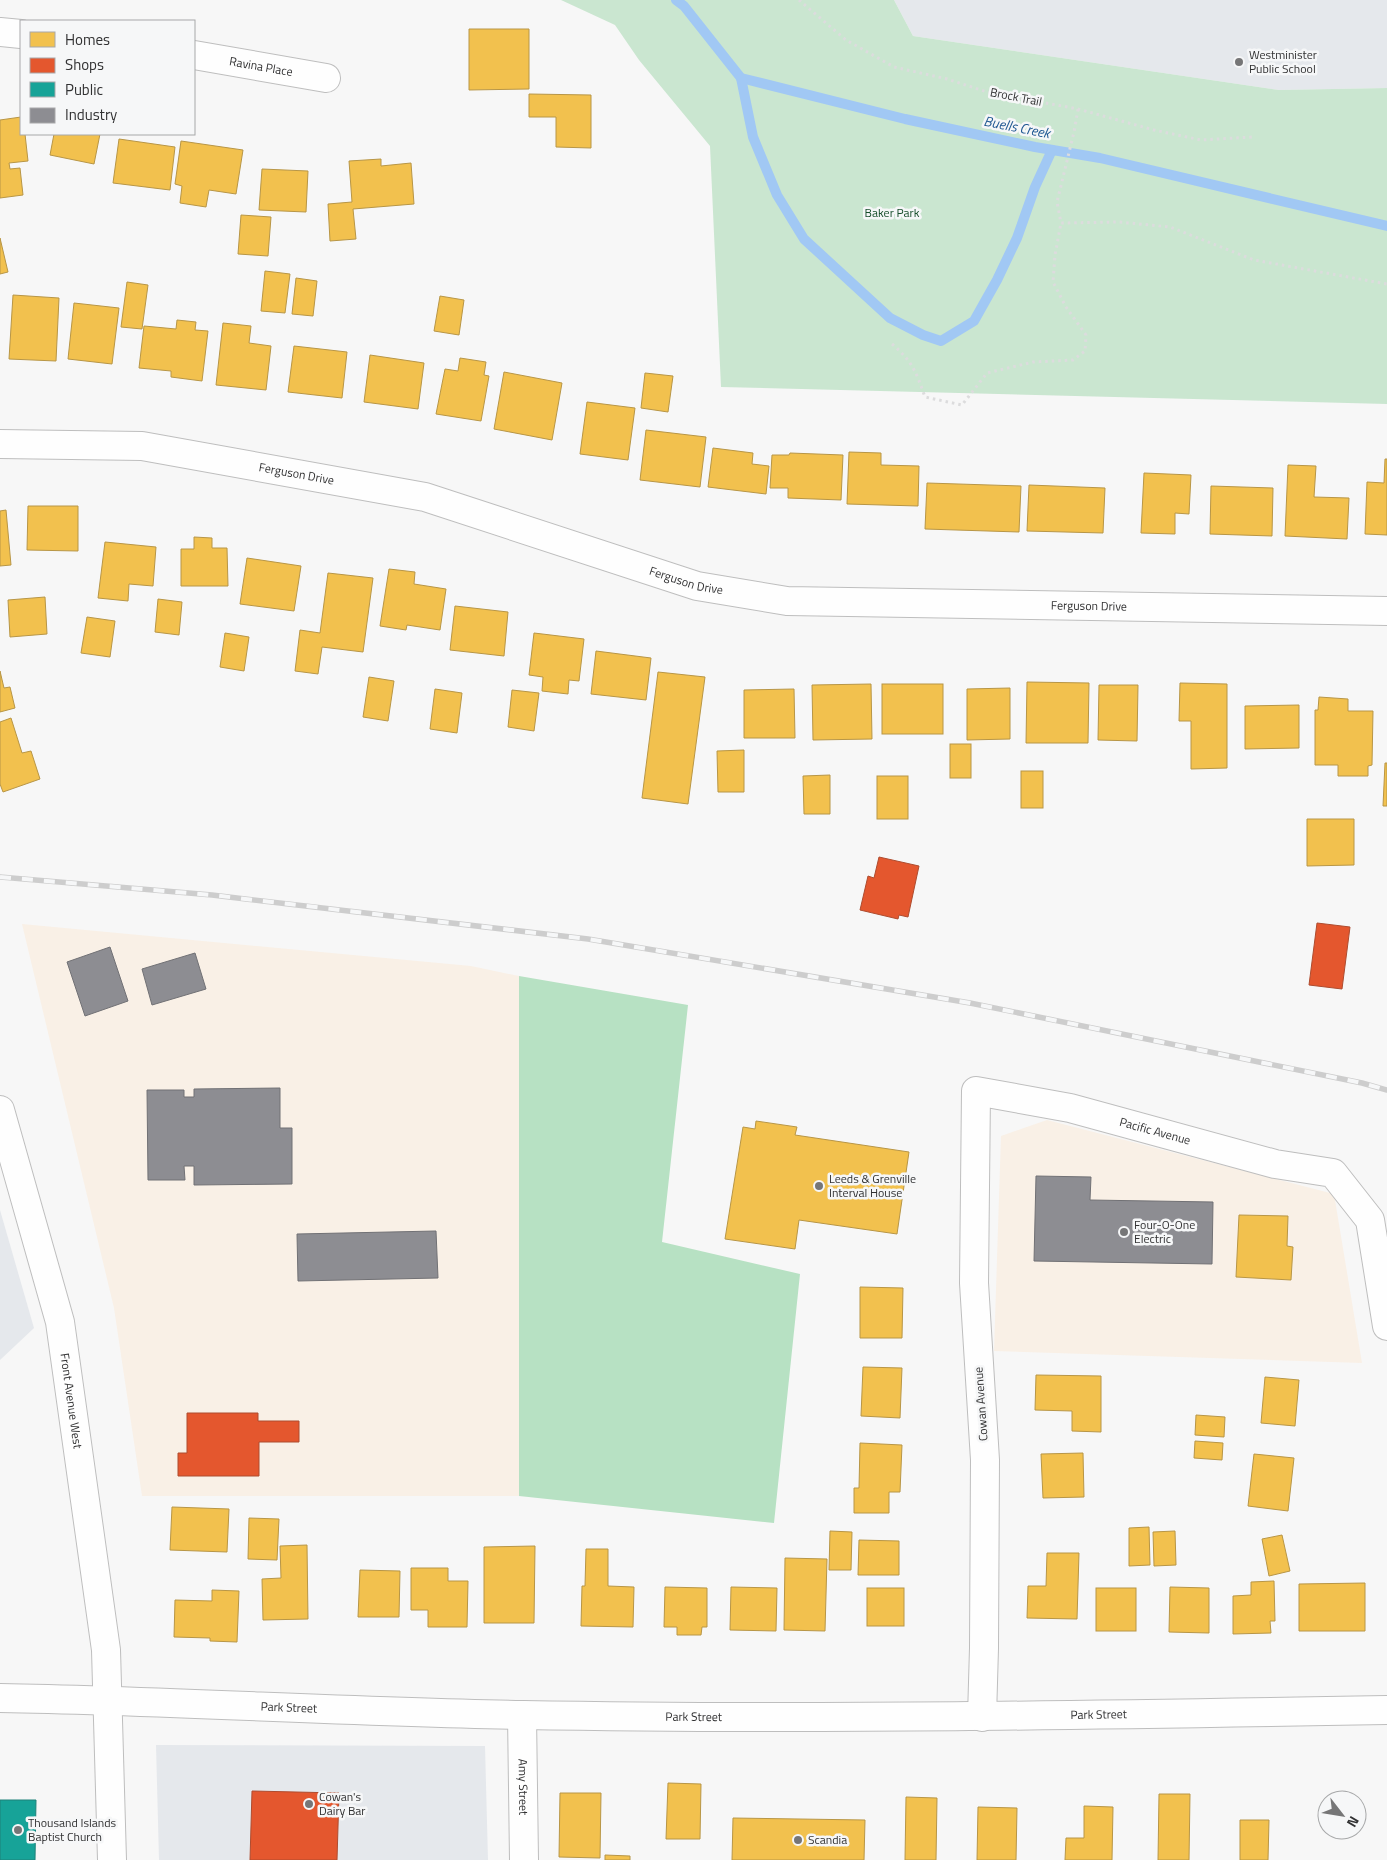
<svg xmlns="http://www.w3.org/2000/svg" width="1387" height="1860" viewBox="0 0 1387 1860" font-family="'Titillium Web',sans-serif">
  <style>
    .built { fill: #e5e8ec }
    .industrial { fill: #f9f0e6 }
    .green { fill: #cae6d0 }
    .forest { fill: #b7e1c3 }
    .homes { fill: #f2c14e; stroke: #b89646 }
    .shops { fill: #e4572e; stroke: #ae4c2f }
    .public { fill: #17a398; stroke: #1f8179 }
    .industry { fill: #8d8d92; stroke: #717175 }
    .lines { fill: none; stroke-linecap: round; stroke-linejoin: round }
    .stream { stroke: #a1c8f4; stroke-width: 10 }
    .minor-casing { stroke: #bebebe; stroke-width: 30 }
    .path { stroke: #dcdcdd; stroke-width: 3; stroke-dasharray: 2.5 4; stroke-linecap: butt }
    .minor { stroke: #fefefe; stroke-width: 28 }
    .rail-casing { stroke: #cdcdcd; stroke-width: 5.5 }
    .rail { stroke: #f6f7f8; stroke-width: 4; stroke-dasharray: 11; stroke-linecap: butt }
    .poi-dot { fill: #767677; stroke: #f6f7f8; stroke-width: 2 }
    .labels { text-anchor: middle; stroke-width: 5; stroke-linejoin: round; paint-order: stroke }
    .poi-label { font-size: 12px; fill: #313132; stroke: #f6f7f8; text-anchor: start }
    .street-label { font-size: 12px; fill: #313132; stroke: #f6f7f8 }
    .park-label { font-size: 12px; fill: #174e2b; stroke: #f6f7f8 }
    .water-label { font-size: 14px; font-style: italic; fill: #205892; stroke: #f6f7f8 }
  </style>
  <rect width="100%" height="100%" fill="#f7f7f7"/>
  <!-- built -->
  <g class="built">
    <path d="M894 0H1387V88L1279 90 913 36Z"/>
    <path d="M0 1210 34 1328 0 1360Z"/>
    <path d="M156 1745 485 1746 488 1860H159Z"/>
  </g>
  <!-- industrial -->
  <g class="industrial">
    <path d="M22 924 471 966 519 976V1496H142L114 1308Z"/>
    <path d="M1047 1120 1334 1194 1362 1363 994 1351 1001 1136Z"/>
  </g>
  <!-- green -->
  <path class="green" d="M561 0H894L913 36 1279 90 1387 88V404L721 387 710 146 639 60 615 25Z"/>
  <!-- forest -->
  <path class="forest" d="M519 976 688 1005 662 1242 800 1274 774 1523 519 1496Z"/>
  <!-- homes -->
  <g class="homes">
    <path d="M469 29H529V89L469 90Z"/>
    <path d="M529 94 591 95V148L556 147V117H529Z"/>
    <path d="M21 117V134H25L28 161 9 163 10 169 20 168 23 195 0 198V120Z"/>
    <path d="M54 134H100L94 164 50 155Z"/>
    <path d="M119 139 175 147 170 190 113 183Z"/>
    <path d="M181 141 243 150 236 194 209 190 206 207 180 203 182 186 175 184Z"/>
    <path d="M381 159V166L411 163 414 204 353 209 356 239 330 241 328 204 352 202 349 161Z"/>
    <path d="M262 169 308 171 306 212 259 210Z"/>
    <path d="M241 215 271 217 268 256 238 254Z"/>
    <path d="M0 238 8 272 0 274Z"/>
    <path d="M265 271 290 274 285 313 261 311Z"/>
    <path d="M296 278 317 281 313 316 292 314Z"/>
    <path d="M127 282 148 285 142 329 121 327Z"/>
    <path d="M13 295 59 298 56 361 9 359Z"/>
    <path d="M440 296 464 300 459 335 434 331Z"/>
    <path d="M74 303 119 308 112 364 68 359Z"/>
    <path d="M177 320 196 322 195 330 208 331 202 381 171 377V371L139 368 144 326 176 329Z"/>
    <path d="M223 323 251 326 249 343 271 346 266 390 216 385Z"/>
    <path d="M294 346 347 352 342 398 288 392Z"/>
    <path d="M370 355 424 363 418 409 364 402Z"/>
    <path d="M460 358 486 362 484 375 489 376 481 421 436 414 445 369 458 371Z"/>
    <path d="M504 372 562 383 552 440 494 429Z"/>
    <path d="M645 373 673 376 668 412 641 408Z"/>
    <path d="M587 402 635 408 628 460 580 454Z"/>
    <path d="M646 430 706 437 700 487 640 480Z"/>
    <path d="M713 448 753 453 752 464 769 466 766 494 708 487Z"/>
    <path d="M849 452 881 453V465L919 466 918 506 847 504Z"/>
    <path d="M790 453 843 455 841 500 788 498V488H770L772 455H789Z"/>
    <path d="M1385 459H1387V535L1365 534 1367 482 1384 483Z"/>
    <path d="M1288 465 1316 466 1314 497 1349 498 1347 539 1285 536Z"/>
    <path d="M1144 473 1191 475 1189 514 1175 513V534L1141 533Z"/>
    <path d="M927 483 1021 486 1019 532 925 529Z"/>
    <path d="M1029 485 1105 488 1103 533 1027 531Z"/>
    <path d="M1211 486 1273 488 1272 536 1210 534Z"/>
    <path d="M28 506H78V551L27 550Z"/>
    <path d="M6 510 11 565 0 566V511Z"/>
    <path d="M194 537 212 538V548H227L228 586H181V549H194Z"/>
    <path d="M105 542 156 547 153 586 129 584 128 601 98 598Z"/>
    <path d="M247 558 301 566 294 611 240 604Z"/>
    <path d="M389 569 415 572 414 584 446 589 440 630 407 625 406 630 380 626Z"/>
    <path d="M328 573 373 578 363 652 322 647 318 674 295 671 300 630 320 633Z"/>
    <path d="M45 597 47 634 10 637 8 600Z"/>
    <path d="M158 599 182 602 179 635 155 632Z"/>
    <path d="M455 606 508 612 504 656 450 650Z"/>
    <path d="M87 617 115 621 110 657 81 653Z"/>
    <path d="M225 633 249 637 244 671 220 667Z"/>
    <path d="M534 633 584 639 579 681 569 680 568 694 542 691 543 677 529 675Z"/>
    <path d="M596 651 651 658 646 700 591 694Z"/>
    <path d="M0 671 4 688 10 687 15 708 0 712Z"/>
    <path d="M658 672 705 677 688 804 642 798Z"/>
    <path d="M369 677 394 681 388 721 363 717Z"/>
    <path d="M1027 682 1089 683 1088 743H1026Z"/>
    <path d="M1180 683 1227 684V768L1191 769V721H1179Z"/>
    <path d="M871 684 872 739 813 740 812 685Z"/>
    <rect x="882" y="684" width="61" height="50"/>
    <path d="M1099 685H1138L1137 741 1098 740Z"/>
    <path d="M1010 688V739L967 740V689Z"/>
    <path d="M435 689 462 693 457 733 430 729Z"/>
    <path d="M794 689 795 738H744V690Z"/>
    <path d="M512 690 539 693 534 731 508 727Z"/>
    <path d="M1319 697 1348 699V711H1373L1372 765 1368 766V776H1338V765H1315V710H1318Z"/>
    <path d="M1299 705V748L1245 749V706Z"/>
    <path d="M11 718 22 753 31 751 40 779 3 792 0 784V722Z"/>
    <rect x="950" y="744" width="21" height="34"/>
    <path d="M744 750V792H718L717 751Z"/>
    <path d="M1385 763H1387V806H1383Z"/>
    <rect x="1021" y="771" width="22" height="37"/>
    <path d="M830 775V814H804L803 776Z"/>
    <rect x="877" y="776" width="31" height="43"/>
    <path d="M1307 819H1354V865L1307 866Z"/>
    <path d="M756 1121 797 1127 795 1135 909 1152 897 1234 799 1220 795 1249 725 1239 743 1127 755 1129Z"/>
    <path d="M1239 1215 1288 1216 1287 1246 1293 1247 1291 1280 1236 1277Z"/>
    <path d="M860 1287 903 1288 902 1338H860Z"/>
    <path d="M863 1367 902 1368 900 1418 861 1416Z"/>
    <path d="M1036 1375 1101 1376V1432L1072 1431V1411L1035 1410Z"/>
    <path d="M1265 1377 1299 1380 1295 1426 1261 1423Z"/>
    <path d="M1196 1415 1225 1417 1224 1437 1195 1435Z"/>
    <path d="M1195 1441 1223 1443 1222 1460 1194 1458Z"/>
    <path d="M860 1443 902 1445 900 1492H889V1513H854V1488H859Z"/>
    <path d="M1083 1453 1084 1497 1043 1498 1041 1454Z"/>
    <path d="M1254 1454 1294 1458 1288 1511 1248 1506Z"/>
    <path d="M172 1507 229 1509 227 1552 170 1550Z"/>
    <path d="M249 1518 279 1519 277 1560 248 1559Z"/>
    <path d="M1149 1527 1150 1565 1129 1566V1528Z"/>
    <path d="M830 1531 852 1532 851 1570H829Z"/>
    <path d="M1175 1531 1176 1565 1154 1566 1153 1532Z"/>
    <path d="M1282 1535 1290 1571 1269 1576 1262 1539Z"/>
    <path d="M859 1540 899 1541V1575H858Z"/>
    <path d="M307 1545 308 1619 263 1620 262 1579 281 1578 280 1546Z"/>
    <path d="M535 1546 534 1623H484V1547Z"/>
    <path d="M586 1549H608V1586L634 1587 633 1627 581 1626 582 1586H585Z"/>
    <path d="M1047 1553H1079L1077 1619 1027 1618 1028 1586H1046Z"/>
    <path d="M785 1558 827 1559 825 1631 784 1630Z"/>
    <path d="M411 1568H448V1581H468L467 1627H428V1610H411Z"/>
    <path d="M360 1570 400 1571 399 1617H358Z"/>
    <path d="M1274 1581 1275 1621H1270L1271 1633 1233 1634V1596L1251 1595V1582Z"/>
    <path d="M1365 1583V1631H1299V1584Z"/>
    <path d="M665 1587 707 1588V1627H702L701 1635H677V1627H664Z"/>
    <path d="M731 1587 777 1588 776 1631 730 1630Z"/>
    <path d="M1170 1587 1209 1588V1633L1169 1632Z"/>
    <rect x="867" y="1588" width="37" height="38"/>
    <rect x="1096" y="1588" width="40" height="43"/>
    <path d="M212 1590 239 1591 237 1642 210 1641V1638L174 1637 175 1600 212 1601Z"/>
    <path d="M668 1783 701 1784 700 1839H666Z"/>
    <path d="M560 1793H601L600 1858 559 1857Z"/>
    <path d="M1159 1794H1190L1189 1860H1158Z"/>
    <path d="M906 1797 937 1798 936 1860H905Z"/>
    <path d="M1084 1806 1113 1807 1112 1860H1065L1066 1838H1084Z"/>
    <path d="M978 1807 1017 1808 1016 1860H977Z"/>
    <path d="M733 1818 865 1820 864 1860H732Z"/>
    <path d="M1240 1820H1269L1268 1860H1240Z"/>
    <path d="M605 1855 630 1856V1860H605Z"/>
  </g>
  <!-- shops -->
  <g class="shops">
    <path d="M879 857 919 866 908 917 899 915 898 919 860 910 868 876 874 878Z"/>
    <path d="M1317 923 1350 927 1342 989 1309 985Z"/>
    <path d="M187 1413H258V1421H299V1442H259V1476H178V1453H187Z"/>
    <path d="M252 1791 339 1793 337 1860H250Z"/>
  </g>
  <!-- public -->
  <path class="public" d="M0 1800H36L35 1860H0Z"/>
  <!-- industry -->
  <g class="industry">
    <path d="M110 947 128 1001 85 1016 67 962Z"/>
    <path d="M195 953 206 989 152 1005 142 969Z"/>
    <path d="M280 1088V1128H292V1184L194 1185V1166H184L185 1180H148L147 1090H184V1097H194V1089Z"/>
    <path d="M1036 1176 1091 1177 1090 1200 1213 1202 1212 1264 1034 1261Z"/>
    <path d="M436 1231 438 1278 298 1281 297 1234Z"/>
  </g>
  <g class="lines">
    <!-- stream -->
    <g class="stream">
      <path d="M676 0 684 6 741 78 905 119 1035 147 1100 158 1387 226"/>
      <path d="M741 78 753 137 777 195 804 239 890 318 923 335 941 341 974 321 997 280 1017 238 1035 187 1052 150"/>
    </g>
    <defs>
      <g id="minor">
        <path d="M0 32 21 34"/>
        <path id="s1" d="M194 55 326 78"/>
        <path id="s2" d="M0 444 142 446 425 497 697 586 787 601 1387 611"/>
        <path id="s3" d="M0 1110 60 1322 106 1650 112 1860"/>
        <path id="s4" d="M0 1698C174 1701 348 1712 523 1715 811 1720 1099 1715 1387 1710"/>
        <path id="s5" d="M522 1715 524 1860"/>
        <path id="s6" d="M982 1717 984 1648 985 1460 974 1283 976 1091 1070 1108 1275 1164 1333 1173 1370 1220 1387 1326"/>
      </g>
    </defs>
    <!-- minor casing -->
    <use href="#minor" class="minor-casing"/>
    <!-- path -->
    <g class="path">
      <path d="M799 0 846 40 894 67 947 79 987 92 1078 109 1154 130 1201 140 1253 137"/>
      <path d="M1078 109 1074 132 1057 202 1061 223 1119 222 1170 227 1254 260 1387 284"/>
      <path d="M892 344C913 362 916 372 925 397L962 405 987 373 1033 362 1073 360 1085 351 1086 335 1066 307 1053 282 1055 255 1061 223"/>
    </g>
    <!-- minor -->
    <use href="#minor" class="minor"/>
    <defs>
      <path id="rail" d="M0 877 212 895 588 939 970 1003 1362 1083 1387 1090"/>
    </defs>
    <!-- rail casing -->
    <use href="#rail" class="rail-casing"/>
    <!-- rail -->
    <use href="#rail" class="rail"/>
  </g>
  <!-- markers -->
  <g class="poi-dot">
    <circle cx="1239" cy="62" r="5"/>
    <circle cx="819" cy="1186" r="5"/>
    <circle cx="1124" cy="1232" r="5"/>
    <circle cx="309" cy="1804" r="5"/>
    <circle cx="18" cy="1830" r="5"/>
    <circle cx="798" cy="1840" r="5"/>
  </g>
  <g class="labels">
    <!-- poi labels -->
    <g class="poi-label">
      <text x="1249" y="59">Westminister<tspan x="1249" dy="14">Public School</tspan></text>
      <text x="829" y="1183">Leeds &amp; Grenville<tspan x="829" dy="14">Interval House</tspan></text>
      <text x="1134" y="1229">Four-O-One<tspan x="1134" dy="14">Electric</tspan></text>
      <text x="319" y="1801">Cowan's<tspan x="319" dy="14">Dairy Bar</tspan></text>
      <text x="28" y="1827">Thousand Islands<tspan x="28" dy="14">Baptist Church</tspan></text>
      <text x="808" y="1844">Scandia</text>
    </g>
    <!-- street labels -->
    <g class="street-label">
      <text dy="4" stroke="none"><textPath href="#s1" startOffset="68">Ravina Place</textPath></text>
      <text transform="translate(1016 97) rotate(11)" y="4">Brock Trail</text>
      <text dy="4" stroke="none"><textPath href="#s2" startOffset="299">Ferguson Drive</textPath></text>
      <text dy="4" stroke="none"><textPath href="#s2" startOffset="704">Ferguson Drive</textPath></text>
      <text dy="4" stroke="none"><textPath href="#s2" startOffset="1109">Ferguson Drive</textPath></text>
      <text dy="4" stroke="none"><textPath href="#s6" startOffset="810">Pacific Avenue</textPath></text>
      <text dy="4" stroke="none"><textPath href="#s3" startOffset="300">Front Avenue West</textPath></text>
      <text transform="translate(981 1404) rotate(-94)" y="4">Cowan Avenue</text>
      <text dy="4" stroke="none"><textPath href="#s4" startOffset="289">Park Street</textPath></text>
      <text dy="4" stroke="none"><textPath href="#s4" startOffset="1099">Park Street</textPath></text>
      <text dy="4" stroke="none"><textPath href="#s4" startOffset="694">Park Street</textPath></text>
      <text dy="4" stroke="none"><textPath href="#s5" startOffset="72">Amy Street</textPath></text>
    </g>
    <!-- park labels -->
    <g class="park-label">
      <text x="892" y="217">Baker Park</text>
    </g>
    <!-- water labels -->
    <g class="water-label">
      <text transform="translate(1017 127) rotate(11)" y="5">Buells Creek</text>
    </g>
  </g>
  <!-- legend -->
  <rect x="20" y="20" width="175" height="115" fill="#f6f7f8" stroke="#a7a8a9"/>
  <rect x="30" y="32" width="25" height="15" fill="#f2c14e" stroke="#a7a8a9"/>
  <text x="65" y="45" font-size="15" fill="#313132">Homes</text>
  <rect x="30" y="58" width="25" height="15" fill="#e4572e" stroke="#a7a8a9"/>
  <text x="65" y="70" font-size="15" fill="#313132">Shops</text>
  <rect x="30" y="82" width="25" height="15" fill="#17a398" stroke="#a7a8a9"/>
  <text x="65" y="95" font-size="15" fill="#313132">Public</text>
  <rect x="30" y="108" width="25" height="15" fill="#8d8d92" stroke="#a7a8a9"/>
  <text x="65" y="120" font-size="15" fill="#313132">Industry</text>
  <!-- north arrow -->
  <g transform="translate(1342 1815) rotate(121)"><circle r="24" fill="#f6f7f8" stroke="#a7a8a9"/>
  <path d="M0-4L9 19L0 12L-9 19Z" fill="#767677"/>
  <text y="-8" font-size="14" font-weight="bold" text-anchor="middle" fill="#313132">N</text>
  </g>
</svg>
